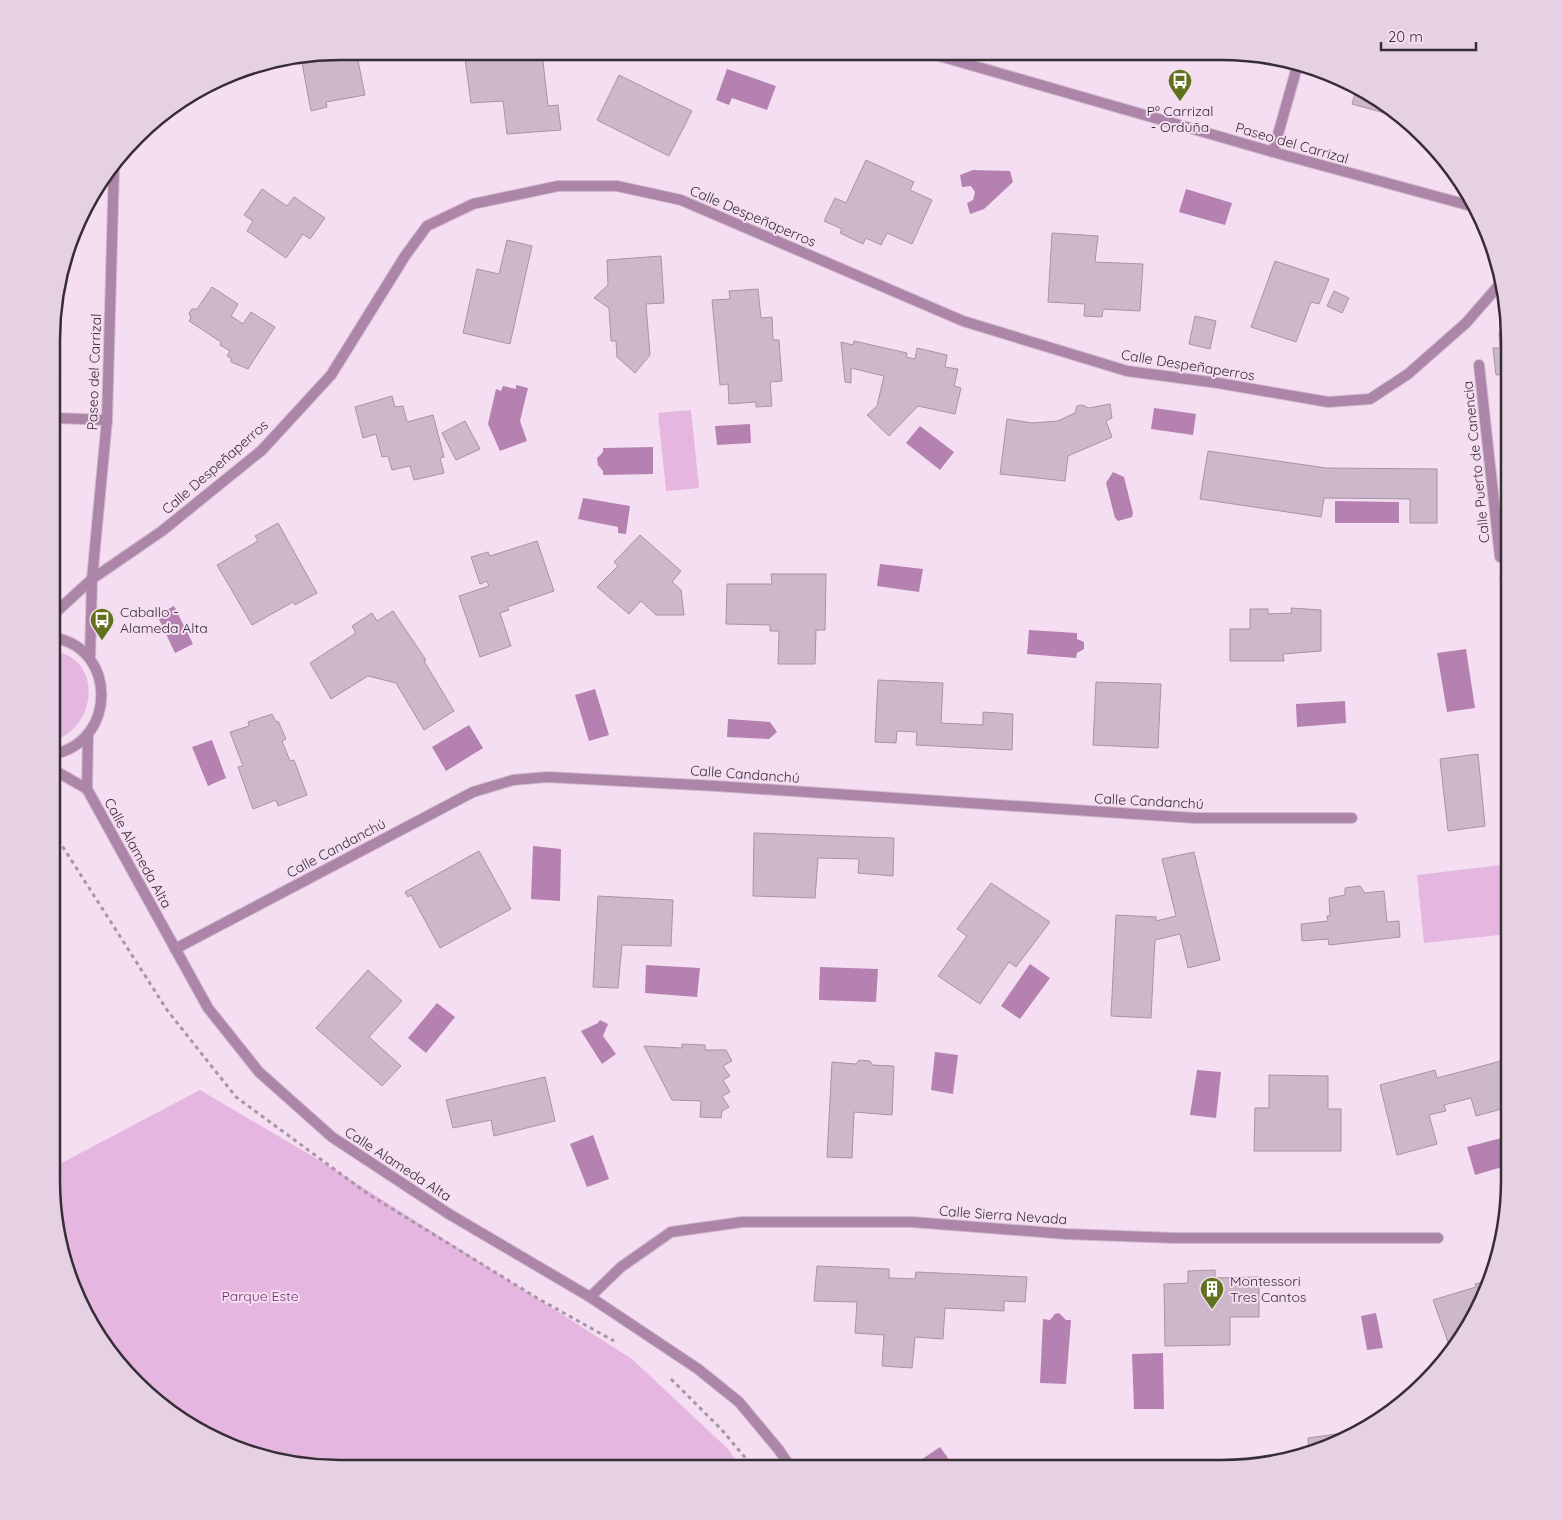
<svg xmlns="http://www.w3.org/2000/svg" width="1561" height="1520" viewBox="0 0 1561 1520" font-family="Quicksand,sans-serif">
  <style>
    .green { fill: #e5b7e0 }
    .water { fill: #b581b0 }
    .building { fill: #cdb7cb; stroke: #a893a6 }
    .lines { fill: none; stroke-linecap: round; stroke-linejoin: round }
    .minor-casing { stroke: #cfbbcc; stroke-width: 12 }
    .path { stroke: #a796a5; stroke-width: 3; stroke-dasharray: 4 4; stroke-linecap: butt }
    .minor { stroke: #ac85a8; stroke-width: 10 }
    .labels { text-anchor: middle; stroke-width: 4; stroke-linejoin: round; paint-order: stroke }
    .poi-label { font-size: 14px; fill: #362d35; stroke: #f5def2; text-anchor: start }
    .street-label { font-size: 14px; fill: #362d35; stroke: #f5def2 }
    .park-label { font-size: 14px; fill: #70306c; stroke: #f5def2 }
    .rim { fill: none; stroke: #362d35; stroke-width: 2.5 }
  </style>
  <rect width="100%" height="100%" fill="#f5def2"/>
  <!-- green -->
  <g class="green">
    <path d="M691 410 699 488 666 491 658 413Z"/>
    <path d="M55 651C102 660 98 725 54 741Z"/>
    <path d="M1509 864V934L1424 943 1417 875Z"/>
    <path d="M200 1090 334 1169 632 1359 728 1449 741 1468H321L212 1439 164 1409 111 1356 73 1290 52 1199V1168Z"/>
  </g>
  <!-- water -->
  <g class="water">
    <path d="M727 69 776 86 767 110 732 98 729 105 716 100Z"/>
    <path d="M973 170 1010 171 1013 182 984 209 970 214 967 203 973 200 975 192 971 186 962 187 960 175Z"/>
    <path d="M1186 189 1232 203 1225 225 1179 212Z"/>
    <path d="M516 385 528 388 520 421 527 441 500 451 488 424 496 389 501 391 503 386 516 389Z"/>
    <path d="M1154 408 1196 414 1193 435 1151 429Z"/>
    <path d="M750 424 751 443 717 445 715 426Z"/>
    <path d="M920 426 954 452 940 470 906 443Z"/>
    <path d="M653 447V474L603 475V471L598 465 597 458 603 452V448Z"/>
    <path d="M1113 472 1124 477 1133 513 1132 517 1118 521 1115 518 1106 483Z"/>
    <path d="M583 498 630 506 626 534 618 533V527L578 519Z"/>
    <path d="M1335 501 1399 502V523H1335Z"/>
    <path d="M880 564 923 569 919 592 877 586Z"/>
    <path d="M174 606 193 644 175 653 157 615Z"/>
    <path d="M1029 630 1077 633V639L1084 642V649L1077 653 1076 658 1027 654Z"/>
    <path d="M1466 649 1475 708 1447 712 1437 653Z"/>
    <path d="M595 689 609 735 589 741 575 695Z"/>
    <path d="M1345 701 1346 723 1297 727 1296 704Z"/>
    <path d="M728 719 770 722 777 732 769 739 727 737Z"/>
    <path d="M469 725 483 748 446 771 432 747Z"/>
    <path d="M212 740 226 778 208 786 192 747Z"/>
    <path d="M533 846 561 849 560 901 531 899Z"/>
    <path d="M1030 964 1050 978 1020 1019 1001 1006Z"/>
    <path d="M646 965 700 968 697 997 645 993Z"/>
    <path d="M820 967 878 969 876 1002 819 1000Z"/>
    <path d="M437 1003 455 1017 426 1053 408 1038Z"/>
    <path d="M600 1020 608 1024 603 1036 616 1054 602 1064 581 1031 598 1023Z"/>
    <path d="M935 1052 958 1055 953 1094 931 1090Z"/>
    <path d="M1197 1070 1221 1072 1216 1118 1190 1115Z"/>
    <path d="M593 1135 609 1179 587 1187 570 1144Z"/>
    <path d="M1509 1136V1165L1475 1175 1467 1147Z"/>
    <path d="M1059 1313 1066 1320H1071L1066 1384 1040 1383 1043 1319 1050 1320 1055 1314Z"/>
    <path d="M1376 1313 1383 1348 1367 1350 1361 1316Z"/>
    <path d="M1163 1353 1164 1409H1134L1132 1354Z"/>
    <path d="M940 1447 955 1468H909Z"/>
  </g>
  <!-- building -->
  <g class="building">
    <path d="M340 51H356L365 95 326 102 327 107 311 111 302 63 327 58 326 54Z"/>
    <path d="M474 52H542L548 106 558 105 561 130 507 134 503 101 471 103 465 59 475 57Z"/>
    <path d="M619 75 692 111 669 156 597 120Z"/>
    <path d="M1357 87 1365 90 1395 116 1352 104Z"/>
    <path d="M866 160 914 182 910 190 932 200 912 244 887 233 881 245 866 238 863 244 840 233 842 229 824 221 835 198 846 203Z"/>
    <path d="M262 189 287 206 294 197 325 218 310 239 303 234 286 258 247 231 253 221 244 215Z"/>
    <path d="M1052 233 1098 236 1095 262 1143 264 1140 311 1103 309 1102 317 1084 316 1085 304 1048 302Z"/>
    <path d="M507 240 532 246 510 344 463 333 477 269 499 274Z"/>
    <path d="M661 256 664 303 646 304 650 355 635 373 617 357 616 341H611L609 308 594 298 608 285 607 260Z"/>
    <path d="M1275 261 1329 279 1319 304 1311 302 1296 342 1251 327Z"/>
    <path d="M212 287 238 304 231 316 243 324 251 312 275 327 248 369 231 362V358L227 356 230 351 220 345 221 342 189 321 191 318 189 313 192 309H197Z"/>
    <path d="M758 289 761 318 772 317 773 340H779L782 381 770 382 772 406 756 407V402L729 404 728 384 720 385 712 300 730 299 729 291Z"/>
    <path d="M1334 291 1349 298 1342 313 1327 306Z"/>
    <path d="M1195 316 1216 321 1210 349 1189 344Z"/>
    <path d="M1509 332V374L1496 375 1493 348H1500L1499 333Z"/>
    <path d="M854 341 907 353 906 357 915 359 917 348 947 355 945 367 958 369 954 386 961 388 955 414 918 406 889 436 867 415 877 406 884 376 851 368V383L845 382 841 342 853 345Z"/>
    <path d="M1503 374H1509V416H1504L1501 389H1504Z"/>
    <path d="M392 396 395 407 403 406 407 422 433 415 444 457 440 458 444 473 414 480 410 466 392 470 388 456 382 457 376 434 363 438 355 407Z"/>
    <path d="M1110 404 1112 418 1106 421 1112 437 1068 456 1065 481 1000 474 1007 419 1032 423 1058 421 1075 413 1077 406 1082 405 1089 408Z"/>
    <path d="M1504 416H1509V442H1506Z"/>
    <path d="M465 421 480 449 456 460 442 433Z"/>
    <path d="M1208 451 1326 468 1437 469V523H1410V499L1324 498 1321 517 1200 499Z"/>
    <path d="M278 523 317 593 295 605 293 602 252 625 217 565 258 541 255 536Z"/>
    <path d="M640 535 681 571 672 582 681 590 684 615H656L641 601 629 614 597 587 618 566 614 562Z"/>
    <path d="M537 541 554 591 507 607 509 610 500 613 511 646 480 657 459 596 489 586 487 581 480 584 471 557 488 552 490 556Z"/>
    <path d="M771 574H826L825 630H816L815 664H778L779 631H770V625L726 624 727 584H772Z"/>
    <path d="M1291 608 1321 610V651L1283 654 1284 661H1230V629H1250V609H1268V614L1292 613Z"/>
    <path d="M393 611 426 660 424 661 454 711 424 730 396 683 368 676 331 699 310 663 356 633 352 626 372 613 377 621Z"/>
    <path d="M878 680 943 683 941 723 983 725V712L1013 714 1012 750 916 745 917 732 897 731 896 743 875 742Z"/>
    <path d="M1096 682 1161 684 1158 748 1093 745Z"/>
    <path d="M272 714 276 722 278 721 286 739 282 741 290 761 294 760 307 795 278 806 276 800 253 809 238 767 243 766 230 732 249 726 248 722Z"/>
    <path d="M1478 754 1485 826 1448 831 1440 759Z"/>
    <path d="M754 833 894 838 893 876 858 873 859 859 818 858 815 898 753 896Z"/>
    <path d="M479 851 511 909 440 948 411 895 408 897 405 892Z"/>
    <path d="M1194 852 1220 960 1188 968 1180 934 1155 940 1151 1018 1111 1016 1116 915 1156 917V921L1176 916 1162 859Z"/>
    <path d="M991 883 1050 922 1016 967 1009 962 980 1004 938 976 967 936 957 929Z"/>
    <path d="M1360 886 1365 893 1384 891 1387 922 1399 921 1400 937 1329 945 1328 939 1302 941 1301 924 1328 921 1327 916H1330L1329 898 1345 895V888Z"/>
    <path d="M598 896 673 900 671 946 622 945 618 988 593 987Z"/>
    <path d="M368 970 402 1001 369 1037 401 1066 382 1086 316 1028Z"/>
    <path d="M682 1044 705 1045V1050H726L732 1061 723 1066 730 1076 723 1080 730 1092 722 1096 729 1107 722 1111 721 1118 700 1117 701 1101 672 1100 644 1046 682 1048Z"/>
    <path d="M859 1060 870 1061 872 1065 894 1066 892 1115 854 1112 852 1158 827 1157 832 1062 856 1064Z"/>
    <path d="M1501 1061 1509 1092V1107L1476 1116 1471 1098 1444 1105 1446 1111 1429 1115 1437 1144 1397 1155 1380 1085 1435 1070 1437 1078Z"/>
    <path d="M1269 1075 1328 1076V1109H1341V1151H1254L1255 1108H1269Z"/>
    <path d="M545 1077 555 1121 494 1136 491 1120 453 1128 446 1100Z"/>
    <path d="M817 1266 889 1269V1278L915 1279 916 1272 1027 1277 1025 1302 1004 1301V1311L945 1308 943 1339 915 1337 912 1368 882 1366 884 1335 855 1333 857 1302 814 1301Z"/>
    <path d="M1215 1270V1278L1259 1277V1317H1230V1345L1165 1346 1164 1284 1188 1283V1271Z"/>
    <path d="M1487 1281 1480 1308 1452 1353 1433 1300 1476 1287 1475 1284Z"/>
    <path d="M1350 1432V1434L1309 1454 1308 1438Z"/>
  </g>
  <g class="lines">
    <defs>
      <g id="minor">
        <path d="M929 53 1273 152 1475 207"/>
        <path d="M1273 152 1297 67"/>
        <path d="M1479 365 1500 557 1509 555"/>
        <path d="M56 418 107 420"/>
        <path d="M55 613 92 579 162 531 262 450 331 375 405 256 427 226 473 204 558 186H617L681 200 963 321 1127 371 1218 383 1328 402 1370 399 1408 374 1466 323 1500 284"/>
        <path d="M90 658 92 579 107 420 114 167"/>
        <path d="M1506 662 1509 690"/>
        <path d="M88 735 87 789 208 1008 259 1072 332 1137 449 1214 590 1297 698 1369 739 1402 779 1450 791 1468"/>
        <path d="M54 754C117 741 117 649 55 638"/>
        <path d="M54 770 87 789"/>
        <path d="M175 949 473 792 513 780 547 777 716 786 1195 818H1352"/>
        <path d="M590 1297 621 1267 671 1232 742 1222H912L1066 1234 1175 1238H1438"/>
      </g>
    </defs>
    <!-- minor casing -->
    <use href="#minor" class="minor-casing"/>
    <!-- path -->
    <g class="path">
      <path d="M1501 577 1505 641"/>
      <path d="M54 833 167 1010 236 1097 368 1194 537 1298 614 1341"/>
      <path d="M671 1379 721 1429 754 1468"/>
    </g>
    <!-- minor -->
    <use href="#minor" class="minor"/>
  </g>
  <!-- icons -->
  <defs>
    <symbol id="bus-pin" viewBox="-11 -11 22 30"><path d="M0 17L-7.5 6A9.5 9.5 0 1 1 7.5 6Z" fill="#61711e" stroke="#f5def2"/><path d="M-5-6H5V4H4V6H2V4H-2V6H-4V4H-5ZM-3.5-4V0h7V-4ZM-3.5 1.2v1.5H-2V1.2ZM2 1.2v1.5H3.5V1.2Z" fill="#fff"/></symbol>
    <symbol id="building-pin" viewBox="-11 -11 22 30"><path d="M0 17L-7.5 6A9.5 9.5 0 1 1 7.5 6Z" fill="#61711e" stroke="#f5def2"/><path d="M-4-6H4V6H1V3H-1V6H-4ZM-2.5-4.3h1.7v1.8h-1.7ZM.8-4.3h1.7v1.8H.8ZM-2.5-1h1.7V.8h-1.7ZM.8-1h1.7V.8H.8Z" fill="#fff"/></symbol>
  </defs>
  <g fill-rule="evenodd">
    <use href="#bus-pin" x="1166" y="67" width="28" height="38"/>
    <use href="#bus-pin" x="88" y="606" width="28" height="38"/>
    <use href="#building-pin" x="1198" y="1275" width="28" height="38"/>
  </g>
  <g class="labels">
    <!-- poi labels -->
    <g class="poi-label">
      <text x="1180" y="116" text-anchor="middle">Pº Carrizal<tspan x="1180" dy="16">- Orduña</tspan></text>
      <text x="120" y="617">Caballo -<tspan x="120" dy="16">Alameda Alta</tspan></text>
      <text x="1230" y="1286">Montessori<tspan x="1230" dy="16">Tres Cantos</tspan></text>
    </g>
    <!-- street labels -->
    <g class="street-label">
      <text transform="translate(1292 143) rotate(16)" y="5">Paseo del Carrizal</text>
      <text transform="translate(753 216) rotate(23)" y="5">Calle Despeñaperros</text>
      <text transform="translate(1188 365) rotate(9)" y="5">Calle Despeñaperros</text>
      <text transform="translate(94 372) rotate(-88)" y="5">Paseo del Carrizal</text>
      <text transform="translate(1476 462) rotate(-96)" y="5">Calle Puerto de Canencia</text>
      <text transform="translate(215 467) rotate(-41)" y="5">Calle Despeñaperros</text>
      <text transform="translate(745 774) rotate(4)" y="5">Calle Candanchú</text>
      <text transform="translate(1149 801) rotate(3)" y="5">Calle Candanchú</text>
      <text transform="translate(336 848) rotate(-28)" y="5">Calle Candanchú</text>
      <text transform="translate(138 853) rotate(61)" y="5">Calle Alameda Alta</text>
      <text transform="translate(398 1164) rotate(33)" y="5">Calle Alameda Alta</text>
      <text transform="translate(1003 1215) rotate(4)" y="5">Calle Sierra Nevada</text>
    </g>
    <!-- park labels -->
    <g class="park-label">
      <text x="260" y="1301">Parque Este</text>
    </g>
  </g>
  <!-- crop -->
  <path d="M0 0H1561V1520H0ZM340 60H1221A280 280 0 0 1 1501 340V1180A280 280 0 0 1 1221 1460H340A280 280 0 0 1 60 1180V340A280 280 0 0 1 340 60Z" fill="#e6d0e3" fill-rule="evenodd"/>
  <path class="rim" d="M340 60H1221A280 280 0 0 1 1501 340V1180A280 280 0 0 1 1221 1460H340A280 280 0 0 1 60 1180V340A280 280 0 0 1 340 60Z"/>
  <!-- scale -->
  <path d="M1381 42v8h95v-8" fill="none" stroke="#362d35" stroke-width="2.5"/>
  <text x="1388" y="42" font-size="15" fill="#362d35" stroke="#f5def2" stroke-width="4" paint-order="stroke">20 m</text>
</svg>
